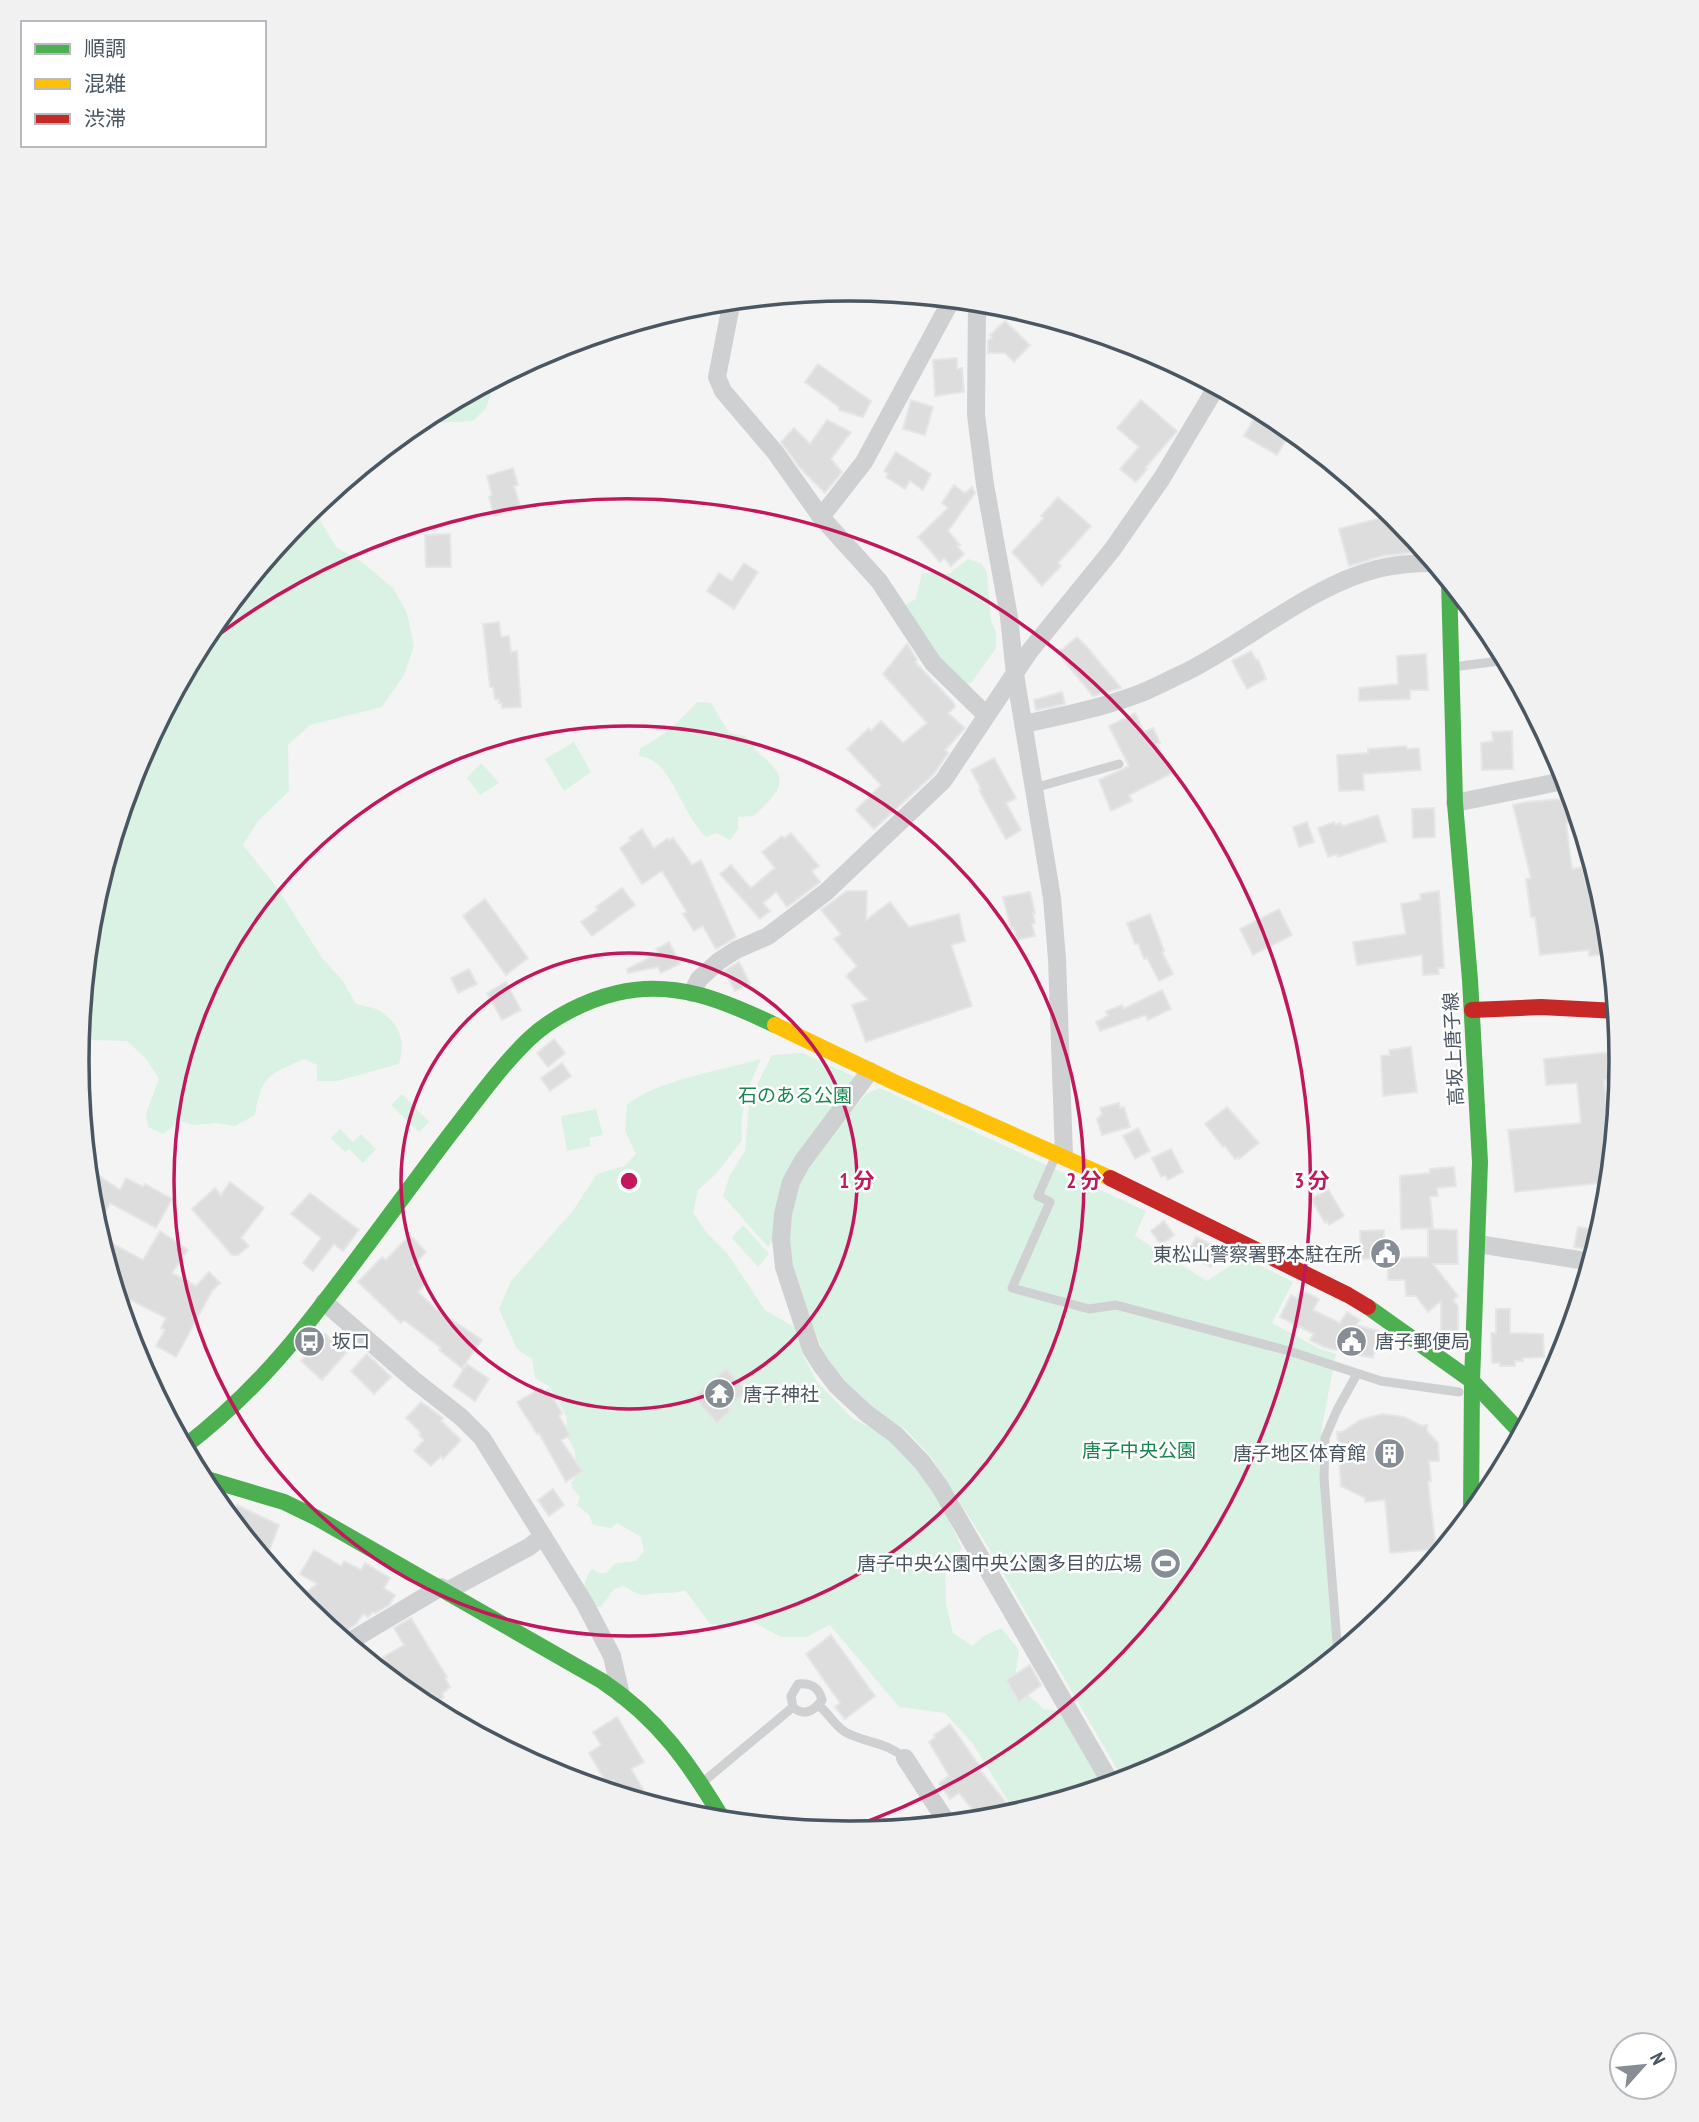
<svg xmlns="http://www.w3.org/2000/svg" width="1699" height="2122" viewBox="0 0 1699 2122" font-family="'PT Sans Narrow','Noto Sans JP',sans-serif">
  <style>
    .green { fill: #d9f2e3 }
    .building { fill: #ddddde; stroke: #e5e6e7; stroke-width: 2 }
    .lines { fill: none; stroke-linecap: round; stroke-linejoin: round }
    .lane { stroke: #ced0d2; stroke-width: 9 }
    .street { stroke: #ced0d2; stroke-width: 18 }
    .fast { stroke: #4caf50; stroke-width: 16 }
    .slow { stroke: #ffc107; stroke-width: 16 }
    .jam { stroke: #c62828; stroke-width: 16 }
    .ring { fill: none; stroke: #c2185b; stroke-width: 3.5 }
    .labels { text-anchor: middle; stroke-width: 5; stroke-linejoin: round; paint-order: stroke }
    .street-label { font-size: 19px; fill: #4a5661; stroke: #fff }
    .park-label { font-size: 19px; fill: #17864f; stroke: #fff }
    .poi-label { font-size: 19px; fill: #4a5661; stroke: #fff; text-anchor: end }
    .rim { fill: none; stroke: #4a5661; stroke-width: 3.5 }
    .centre { fill: #c2185b; stroke: #fff; stroke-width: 3.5 }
    .ring-label { font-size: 21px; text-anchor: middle; font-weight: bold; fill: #c2185b; stroke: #fff; stroke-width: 5; stroke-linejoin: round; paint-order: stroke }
  </style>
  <rect width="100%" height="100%" fill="#f4f4f4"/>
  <!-- green -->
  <g class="green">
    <path d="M496 378 486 408 473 421 414 424Z"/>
    <path d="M351 476 343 496 325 505 320 521 337 548 361 561 393 588 407 613 414 646 404 675 382 707 310 725 288 745 289 791 258 821 243 845 278 889 322 958 343 981 356 1004C363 1006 372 1007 378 1010 400 1022 406 1042 399 1064L337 1081H317V1065L304 1059C269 1075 262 1074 255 1115L235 1126 216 1123 193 1125 180 1121 163 1134 148 1127 146 1114 159 1079 147 1060 127 1041 86 1040 80 1035 92 910 136 765 207 631 304 514Z"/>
    <path d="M968 559 981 563 987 572 991 621 996 632V648L971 683 965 685 937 663 903 606 916 599 922 573 949 574Z"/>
    <path d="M697 702 711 703 729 733 745 736C751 742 757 753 764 758 794 781 775 795 754 816L738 817V829L730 840 717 833 706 837C685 817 675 777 655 762 651 759 644 757 639 756L640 748C664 737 679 721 697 702Z"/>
    <path d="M574 742 591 772 564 791 545 759Z"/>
    <path d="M481 763 499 783 480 795 467 778Z"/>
    <path d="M803 1053 853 1076 855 1084 796 1159 773 1240 768 1247 723 1196 730 1175 745 1151 749 1101 772 1055Z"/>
    <path d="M761 1059C748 1087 739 1110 742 1140L716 1174 698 1190 693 1213 707 1233 727 1253 765 1310 794 1327 805 1359 817 1382 852 1418 905 1446 941 1503 962 1548 945 1567 946 1604 953 1633 972 1646 984 1636 1001 1628 1019 1650 1014 1683 1044 1709 1059 1711 1108 1786 1016 1814 973 1744 945 1713 899 1707 830 1625 806 1637H781L746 1618 736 1626 710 1624 685 1590C676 1593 670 1593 662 1593 641 1593 646 1600 624 1586L614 1589 601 1607H594C584 1590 580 1586 592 1569L599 1573H606L616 1563 636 1561 644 1551 641 1537 617 1523 611 1528 593 1525 589 1515 577 1505 580 1497 572 1488 571 1483 575 1478C573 1457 581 1456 566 1436L567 1417 549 1386 535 1378 532 1359 517 1349 499 1309 511 1281 572 1212 597 1174 624 1166 636 1154 625 1131 627 1105C656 1080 724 1070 761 1059Z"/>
    <path d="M880 1088 1146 1211 1135 1236 1207 1281 1243 1257 1293 1282 1272 1323 1320 1349 1336 1354 1322 1427 1319 1462 1334 1658 1278 1704 1145 1775 1124 1781 985 1542 931 1457 906 1430 872 1408 845 1384 825 1356 796 1287 787 1244 790 1207 799 1182 821 1147 866 1094Z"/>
    <path d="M402 1094 429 1122 419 1132 391 1105Z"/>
    <path d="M596 1109 603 1135 589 1138 591 1146 567 1151 561 1116Z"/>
    <path d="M340 1129 353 1142 361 1134 376 1149 363 1163 349 1149 345 1152 331 1138Z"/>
    <path d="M743 1225 769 1254 758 1267 732 1238Z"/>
  </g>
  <!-- building -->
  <g class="building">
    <path d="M1005 321 1030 345 1014 362 1005 353H988V341L992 337 990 335Z"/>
    <path d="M957 358V369L962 368 964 392 935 396 933 360Z"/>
    <path d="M818 364 871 401 863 417 839 410V407L805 382Z"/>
    <path d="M911 400 933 407 925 435 903 429Z"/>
    <path d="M1141 400 1177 431 1145 468 1147 469 1136 482 1120 469 1139 447 1117 428Z"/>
    <path d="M1258 412 1291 432 1277 455 1244 436Z"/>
    <path d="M827 420 851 432 831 459 842 472 825 493 801 469 781 442 794 428 810 444Z"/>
    <path d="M896 452 931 474 923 490 910 481 905 489 886 477 888 474 884 471Z"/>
    <path d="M513 468 518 485 514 486 521 508 494 516 489 497 492 495 487 476Z"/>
    <path d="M954 485 965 493 972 487 975 493 948 531 960 545 957 546 964 554 951 566 944 558 940 562 918 537 948 508 942 503Z"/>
    <path d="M1058 497 1091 526 1058 563 1061 566 1042 586 1012 552 1044 518 1041 516Z"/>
    <path d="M1395 514 1415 538 1416 552 1382 556 1349 566 1339 529Z"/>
    <path d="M450 534 451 567H426L425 535Z"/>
    <path d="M744 563 758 572 734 609 707 591 719 573 732 581Z"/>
    <path d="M499 622 501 637 509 636 511 652 517 651 521 707 502 708V703H499V699H495L493 687H490L483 624Z"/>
    <path d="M1077 637 1086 646 1121 688 1093 696 1058 653Z"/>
    <path d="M907 644 917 660 915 662 953 702 955 707 948 713 965 728 945 750 948 753 934 774 874 829 856 810 881 785 847 749 869 728 871 731 881 721 903 743 927 723 883 674Z"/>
    <path d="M1251 651 1256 660 1258 659 1266 679 1247 689 1232 661Z"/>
    <path d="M1426 654 1428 690H1410V699L1359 701V688L1398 684 1397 656Z"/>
    <path d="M1062 692 1065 704 1036 710 1034 700Z"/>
    <path d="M1135 713 1144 732 1153 728 1160 743 1157 744 1172 773 1129 795 1132 801 1111 811 1099 780 1129 766 1109 726Z"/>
    <path d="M1512 731 1513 769 1482 770 1481 743 1493 741 1492 732Z"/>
    <path d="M1406 746 1407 749 1419 748 1421 770 1363 774 1364 790 1339 791 1337 755 1368 753V749Z"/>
    <path d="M994 758 1016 798 1006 803 1021 830 1006 839 979 790 981 789 971 770Z"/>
    <path d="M1573 798 1580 822 1566 823 1572 869 1583 867 1586 886 1599 885 1607 909 1611 954 1589 956V950L1540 955 1535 917H1531L1526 879 1531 878 1513 805 1526 802Z"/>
    <path d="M1434 808 1435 837 1413 838 1412 809Z"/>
    <path d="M1378 815 1386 841 1338 857 1337 854 1328 857 1318 828 1334 822 1335 825 1340 823 1343 826Z"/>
    <path d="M1307 822 1314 842 1299 847 1293 827Z"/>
    <path d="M642 829 654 848 668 838 669 841 673 838 692 865 701 860 736 937 716 949 703 926 694 931 683 914 687 912 662 871 642 884 620 848 631 840 629 838Z"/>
    <path d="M791 833 819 866 812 871 820 882 787 907 776 892 763 903 770 911 760 919 720 874 731 865 751 888 775 868 762 852 782 836 784 838Z"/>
    <path d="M622 888 635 905 592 936 581 922 598 910 596 907Z"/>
    <path d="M847 891H867L866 920 890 902 909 927 959 914 965 941 951 945 972 1006 866 1042 852 1005 868 1000 846 976 857 966 834 939 841 934 821 910Z"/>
    <path d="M1439 891 1444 968H1438L1439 974 1423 975 1422 955 1357 965 1353 942 1406 934 1401 904 1421 900 1420 894Z"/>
    <path d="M1030 892 1035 913H1033L1035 923 1032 924 1035 936 1017 940 1014 928 1011 929 1003 897Z"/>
    <path d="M485 899 528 958 506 975 463 916Z"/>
    <path d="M1279 909 1292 935 1253 955 1240 929Z"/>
    <path d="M1150 914 1164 951 1162 952 1173 974 1159 981 1147 958 1144 959 1138 943 1135 944 1127 923Z"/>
    <path d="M669 942 680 964 661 973 658 967 628 973 627 969 653 956 658 952 656 949Z"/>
    <path d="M739 962 750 984 735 991 724 971Z"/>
    <path d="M469 969 477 984 458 993 451 978Z"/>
    <path d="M506 982 521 1010 502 1020 487 993Z"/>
    <path d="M1162 990 1171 1009 1148 1020 1146 1015 1100 1031 1096 1022 1108 1016 1106 1011 1122 1005 1123 1009Z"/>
    <path d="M554 1039 565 1053 548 1067 537 1053Z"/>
    <path d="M1411 1047 1417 1092 1383 1096 1381 1056 1390 1055 1389 1050Z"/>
    <path d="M1601 1053H1621L1622 1061 1620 1079 1604 1080 1608 1120 1616 1119 1610 1182 1515 1192 1508 1130 1581 1123 1577 1083 1546 1085 1544 1059Z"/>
    <path d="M562 1063 571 1076 550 1091 541 1078Z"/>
    <path d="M1119 1103 1120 1108 1124 1107 1130 1127 1102 1135 1097 1119 1102 1114 1100 1108Z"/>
    <path d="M1227 1107 1259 1143 1239 1159 1238 1157 1235 1159 1225 1146 1223 1147 1205 1124Z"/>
    <path d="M1138 1128 1150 1151 1135 1159 1123 1136Z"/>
    <path d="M1171 1149 1183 1172 1168 1180 1165 1175 1161 1177 1152 1158Z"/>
    <path d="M1454 1167 1456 1186 1437 1188 1438 1196 1430 1197 1433 1228 1401 1229 1400 1176 1430 1173V1169Z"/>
    <path d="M88 1168 120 1190 126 1178 143 1187 145 1184 172 1199 156 1228 110 1203 97 1227 92 1211Z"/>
    <path d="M230 1182 264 1208 241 1238 249 1246 238 1255H232L192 1209 215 1188 221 1195Z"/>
    <path d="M1328 1189 1344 1216 1329 1225 1327 1221 1325 1223 1311 1199Z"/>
    <path d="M310 1193 359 1230 343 1251 334 1244 313 1271 303 1263 321 1238 291 1214Z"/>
    <path d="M1164 1221 1174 1235 1161 1245 1151 1231Z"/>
    <path d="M1578 1227 1601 1231 1595 1251 1574 1247Z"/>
    <path d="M1428 1229 1457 1230 1458 1264H1433L1458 1296 1453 1300 1458 1306V1337H1441V1301L1428 1312 1416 1296H1406L1405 1280H1388L1387 1258 1428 1257Z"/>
    <path d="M1384 1230V1258L1361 1259 1360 1231Z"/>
    <path d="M160 1231 188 1250 172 1273 196 1286 209 1272 220 1283 212 1291 176 1357 156 1346 165 1330 161 1328 166 1318 131 1300 123 1314 100 1237 143 1260Z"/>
    <path d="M410 1235 426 1252 413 1266 428 1281 418 1292 436 1309 482 1340 462 1368 439 1350 441 1348 404 1320 401 1323 358 1282 382 1257 386 1260Z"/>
    <path d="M1196 1237 1220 1249 1211 1267 1187 1255Z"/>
    <path d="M1301 1290 1319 1299 1313 1310 1340 1323 1347 1312 1360 1320 1356 1325 1379 1331 1373 1358 1324 1347 1310 1340 1314 1334 1280 1317 1291 1295 1297 1298Z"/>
    <path d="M1496 1309H1510V1333L1543 1334 1544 1357 1522 1358 1523 1361H1515V1366H1500V1363H1492L1491 1333H1496Z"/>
    <path d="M325 1334 346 1353 322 1380 301 1361Z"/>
    <path d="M367 1354 391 1377 374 1394 351 1371Z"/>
    <path d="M467 1364 489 1379 475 1401 453 1386Z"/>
    <path d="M726 1369 747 1391 728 1407 731 1410 717 1423 694 1397Z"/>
    <path d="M542 1388 544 1392 548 1390 562 1413 559 1416 570 1435 561 1440 582 1471 566 1482 539 1433 537 1434 517 1402Z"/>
    <path d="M421 1402 443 1418 441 1421 461 1440 443 1459 441 1456 431 1466 414 1451 424 1440 419 1435 421 1433 406 1418Z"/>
    <path d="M1382 1414 1404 1417 1422 1426 1427 1425V1431L1438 1443 1439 1461H1429L1431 1481 1428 1482 1436 1549 1390 1553 1385 1500 1365 1502V1498L1341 1486 1337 1432H1342L1360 1420Z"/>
    <path d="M553 1489 564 1505 549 1516 538 1500Z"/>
    <path d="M237 1505 279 1525 268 1554 255 1549 231 1519Z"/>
    <path d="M314 1550 341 1566 344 1561 361 1570 365 1563 390 1578 384 1588 395 1595 389 1605 375 1613 373 1612 368 1617 363 1614 356 1624 338 1636 297 1600 317 1584 300 1574Z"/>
    <path d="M411 1618 447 1677 445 1678 450 1687 442 1694 444 1697 429 1706 418 1687 407 1693 400 1687 383 1657 404 1645 394 1628Z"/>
    <path d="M831 1635 875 1696 845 1719 835 1707 840 1703 806 1654Z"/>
    <path d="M1030 1665 1041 1685 1019 1702 1006 1680Z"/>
    <path d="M617 1717 644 1762 631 1769 652 1804 621 1795 613 1780 607 1784 589 1753 601 1745 593 1732Z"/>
    <path d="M950 1724 981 1768 979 1769 1008 1805 1006 1807 1009 1811 1000 1819 982 1821 959 1793 950 1799 939 1783 949 1776 929 1742 935 1737 934 1735Z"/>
  </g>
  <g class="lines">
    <!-- lane -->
    <g class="lane">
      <path d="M1453 667 1507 660"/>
      <path d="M1034 788 1119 764"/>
      <path d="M1056 1155 1038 1196 1050 1202 1012 1288 1089 1309 1116 1305 1289 1351 1381 1381 1459 1392"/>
      <path d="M1338 1655 1324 1478 1325 1438 1337 1410 1357 1374"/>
      <path d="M818 1705C829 1713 835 1727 847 1733 869 1744 884 1741 905 1758"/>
      <path d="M703 1782 793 1707 791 1696 798 1684C811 1683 819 1687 822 1700 814 1711 804 1717 793 1707"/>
    </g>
    <!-- street -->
    <g class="street">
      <path d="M952 299 864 462 821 517 879 581 933 663 986 715"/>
      <path d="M732 300 717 377 723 391 775 452 821 517"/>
      <path d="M977 301 976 415 985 485 1009 617 1015 674 1052 898 1057 959 1064 1156"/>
      <path d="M1024 724C1061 716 1097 709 1133 696 1151 690 1168 680 1186 672 1248 641 1310 586 1377 569 1396 564 1416 563 1435 563"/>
      <path d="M1455 803 1568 780"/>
      <path d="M692 993 699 979 719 961 736 950 768 936 826 892 943 781 1029 652 1112 550 1162 478 1217 386"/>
      <path d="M870 1071 802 1162 791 1182 783 1214 781 1239 784 1267 811 1349 821 1365 837 1386 866 1413 896 1435 922 1462 940 1487 1112 1785"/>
      <path d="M1478 1244 1592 1262"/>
      <path d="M324 1302 414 1380 461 1417 482 1438 585 1604 612 1656 621 1695"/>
      <path d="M447 1591 529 1547 543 1536"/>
      <path d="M347 1643 441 1587"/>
      <path d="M905 1758 948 1824"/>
    </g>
    <!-- fast -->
    <g class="fast">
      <path d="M1449 580 1455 803 1470 980 1480 1162 1472 1381 1471 1515"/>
      <path d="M1368 1307 1472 1381 1522 1434"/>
      <path d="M184 1447C231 1411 271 1370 307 1324 357 1261 403 1196 451 1133 476 1101 500 1067 529 1039 552 1017 587 1000 617 993 674 979 725 1001 775 1025"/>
      <path d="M200 1477 284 1502 317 1518 602 1681C659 1719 689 1763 724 1821"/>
    </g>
    <!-- slow -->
    <path class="slow" d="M775 1025 894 1082 1110 1178"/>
    <!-- jam -->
    <g class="jam">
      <path d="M1472 1010 1541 1007 1617 1011"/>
      <path d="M1110 1178 1348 1295 1368 1307"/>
    </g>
  </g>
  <!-- distance rings -->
  <g class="ring">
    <circle cx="629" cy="1181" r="228"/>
    <circle cx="629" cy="1181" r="455"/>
    <path d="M199 650A683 683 0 1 1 840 1831"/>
  </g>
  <!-- icons -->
  <defs>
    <symbol id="civic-disc" viewBox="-11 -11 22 22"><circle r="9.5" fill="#868d94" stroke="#fff"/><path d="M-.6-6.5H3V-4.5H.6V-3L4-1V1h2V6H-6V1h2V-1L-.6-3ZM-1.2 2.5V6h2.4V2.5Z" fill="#fff"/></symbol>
    <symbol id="bus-disc" viewBox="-11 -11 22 22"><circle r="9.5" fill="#868d94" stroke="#fff"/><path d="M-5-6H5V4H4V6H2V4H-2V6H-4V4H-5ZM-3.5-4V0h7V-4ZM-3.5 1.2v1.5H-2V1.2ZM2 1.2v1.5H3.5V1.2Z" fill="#fff"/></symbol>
    <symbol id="temple-disc" viewBox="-11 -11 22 22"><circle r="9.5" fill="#868d94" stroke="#fff"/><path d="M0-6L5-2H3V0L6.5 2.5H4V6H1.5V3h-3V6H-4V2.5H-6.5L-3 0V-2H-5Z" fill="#fff"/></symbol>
    <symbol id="building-disc" viewBox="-11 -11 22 22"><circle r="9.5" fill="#868d94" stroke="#fff"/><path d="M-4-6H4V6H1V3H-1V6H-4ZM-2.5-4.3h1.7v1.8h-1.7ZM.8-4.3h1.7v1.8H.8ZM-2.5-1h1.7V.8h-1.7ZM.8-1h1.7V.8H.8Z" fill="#fff"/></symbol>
    <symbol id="stadium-disc" viewBox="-11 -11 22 22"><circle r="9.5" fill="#868d94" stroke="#fff"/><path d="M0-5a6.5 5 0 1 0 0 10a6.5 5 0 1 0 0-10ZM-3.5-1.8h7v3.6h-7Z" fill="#fff"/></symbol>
  </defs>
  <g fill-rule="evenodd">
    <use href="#civic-disc" x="1368" y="1236" width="35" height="35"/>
    <use href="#bus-disc" x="292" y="1324" width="35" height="35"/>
    <use href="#civic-disc" x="1334" y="1324" width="35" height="35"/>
    <use href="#temple-disc" x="702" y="1376" width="35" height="35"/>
    <use href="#building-disc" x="1372" y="1436" width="35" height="35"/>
    <use href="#stadium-disc" x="1148" y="1546" width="35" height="35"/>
  </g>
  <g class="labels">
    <!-- street labels -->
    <g class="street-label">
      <text transform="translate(1453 1049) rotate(-93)" y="7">高坂上唐子線</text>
    </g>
    <!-- park labels -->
    <g class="park-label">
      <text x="795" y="1102">石のある公園</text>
      <text x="1139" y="1457">唐子中央公園</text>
    </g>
    <!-- poi labels -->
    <g class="poi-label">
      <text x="1362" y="1261">東松山警察署野本駐在所</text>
      <text x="332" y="1348" text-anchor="start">坂口</text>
      <text x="1375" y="1348" text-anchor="start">唐子郵便局</text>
      <text x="743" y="1401" text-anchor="start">唐子神社</text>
      <text x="1366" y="1460">唐子地区体育館</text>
      <text x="1142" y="1570">唐子中央公園中央公園多目的広場</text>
    </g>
  </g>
  <!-- crop -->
  <path d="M0 0H1699V2122H0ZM89 1061a760 760 0 1 1 1520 0a760 760 0 1 1-1520 0Z" fill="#f1f1f2" fill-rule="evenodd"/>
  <path class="rim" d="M89 1061a760 760 0 1 1 1520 0a760 760 0 1 1-1520 0Z"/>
  <circle cx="629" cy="1181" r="10" class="centre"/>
  <g class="ring-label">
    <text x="857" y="1188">1 分</text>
    <text x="1084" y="1188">2 分</text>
    <text x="1312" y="1188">3 分</text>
  </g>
  <!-- legend -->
  <rect x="21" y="21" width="245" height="126" fill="#ffffff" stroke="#b7bbc0" stroke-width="2"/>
  <rect x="35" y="44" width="35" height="10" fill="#4caf50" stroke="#b7bbc0" stroke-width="2"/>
  <text x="84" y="56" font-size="21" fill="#4a5661">順調</text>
  <rect x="35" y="79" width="35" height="10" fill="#ffc107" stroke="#b7bbc0" stroke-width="2"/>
  <text x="84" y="91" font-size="21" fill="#4a5661">混雑</text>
  <rect x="35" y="114" width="35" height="10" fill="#c62828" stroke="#b7bbc0" stroke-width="2"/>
  <text x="84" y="126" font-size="21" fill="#4a5661">渋滞</text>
  <!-- north arrow -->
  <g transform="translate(1643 2066) rotate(63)"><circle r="33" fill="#ffffff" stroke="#b7bbc0" stroke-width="2"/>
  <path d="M0-5L12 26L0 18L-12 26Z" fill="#868d94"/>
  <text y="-10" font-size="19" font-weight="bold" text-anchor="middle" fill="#4a5661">N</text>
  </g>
</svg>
